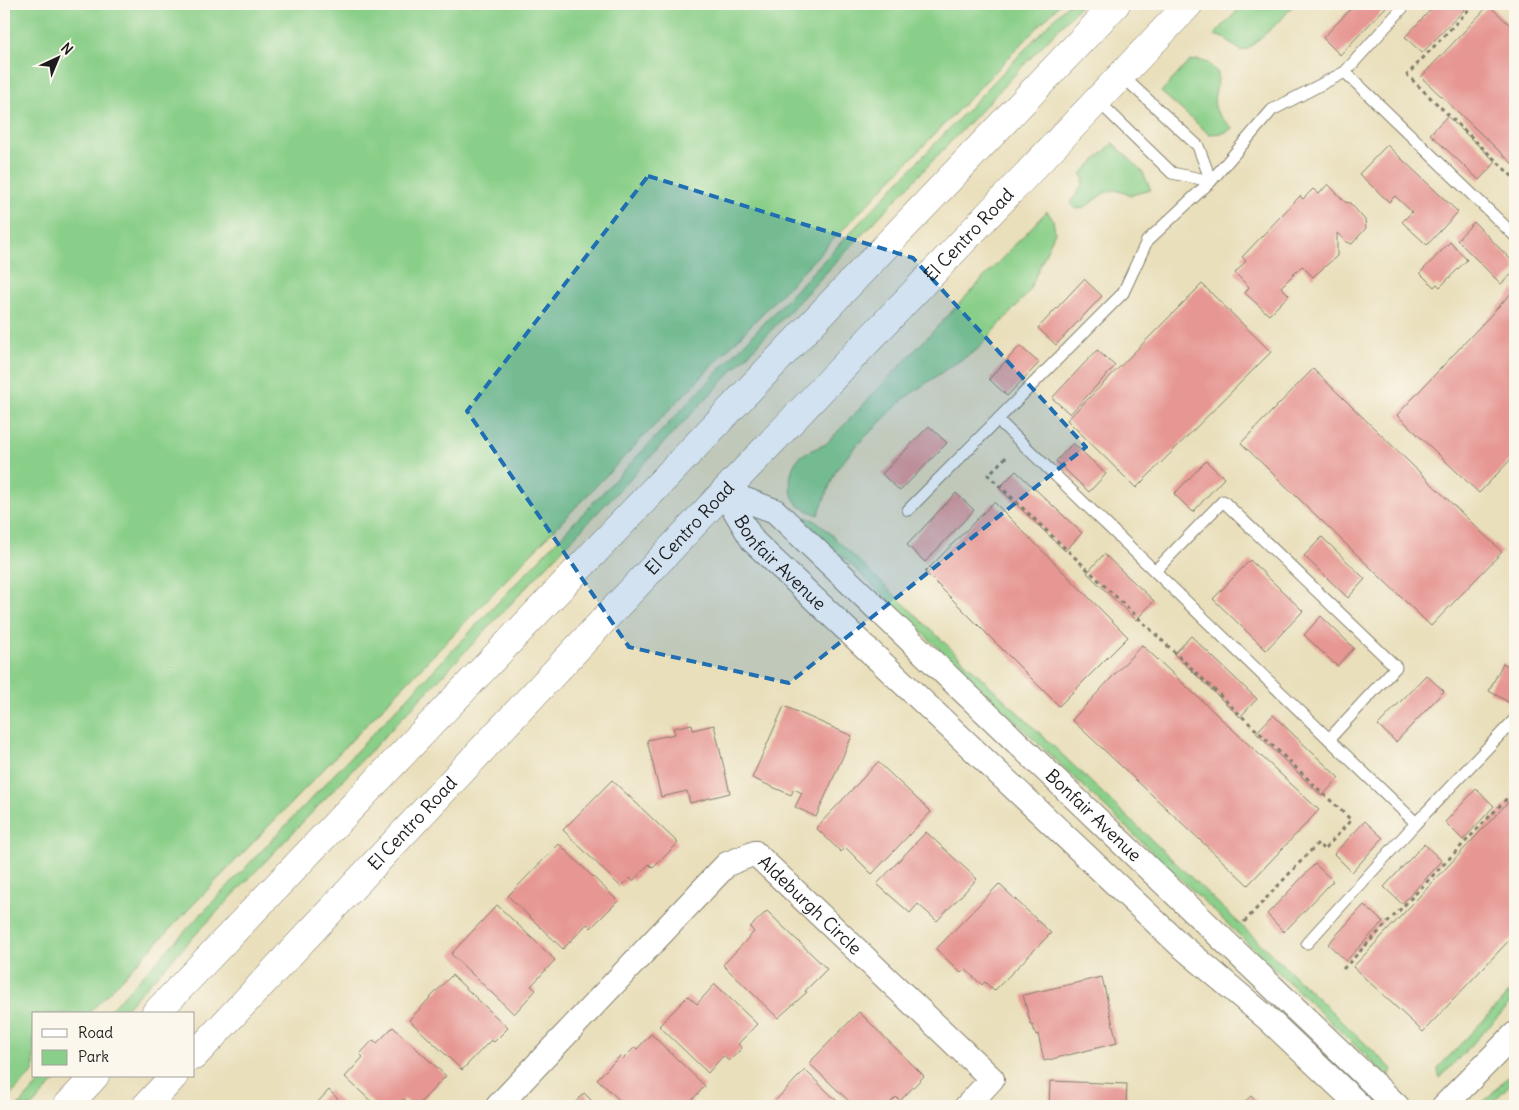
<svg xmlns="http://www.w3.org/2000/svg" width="1519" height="1110" viewBox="0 0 1519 1110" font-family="Delius,sans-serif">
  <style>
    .green { fill: #8acf89; stroke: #537652 }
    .building { fill: #e69693 }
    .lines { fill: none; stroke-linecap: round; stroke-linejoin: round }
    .service-casing { stroke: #827e6c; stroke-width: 13 }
    .minor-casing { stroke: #827e6c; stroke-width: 26 }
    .secondary-casing { stroke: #827e6c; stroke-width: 29 }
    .path { stroke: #827e6c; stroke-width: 3; stroke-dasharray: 4 4; stroke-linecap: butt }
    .service { stroke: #fff; stroke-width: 11 }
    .minor { stroke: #fff; stroke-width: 24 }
    .secondary { stroke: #fff; stroke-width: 28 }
    .marked { fill: #1f6fb2; fill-opacity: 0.2; stroke: #1f6fb2; stroke-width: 4; stroke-dasharray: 10 6; stroke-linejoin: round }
    .labels { text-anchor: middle; stroke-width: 5; stroke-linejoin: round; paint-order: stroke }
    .street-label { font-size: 18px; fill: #1c1c1c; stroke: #fbf7ec }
  </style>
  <rect width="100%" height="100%" fill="#fbf7ec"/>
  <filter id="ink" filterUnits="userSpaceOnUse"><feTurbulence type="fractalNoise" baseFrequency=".02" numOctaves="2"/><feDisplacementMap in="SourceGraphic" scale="10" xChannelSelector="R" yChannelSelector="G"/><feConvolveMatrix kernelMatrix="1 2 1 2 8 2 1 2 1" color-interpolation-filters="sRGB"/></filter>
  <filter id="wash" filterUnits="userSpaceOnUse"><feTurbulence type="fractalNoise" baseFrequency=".0096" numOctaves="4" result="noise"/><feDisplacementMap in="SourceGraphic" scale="20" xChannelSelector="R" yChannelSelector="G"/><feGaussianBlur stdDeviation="1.12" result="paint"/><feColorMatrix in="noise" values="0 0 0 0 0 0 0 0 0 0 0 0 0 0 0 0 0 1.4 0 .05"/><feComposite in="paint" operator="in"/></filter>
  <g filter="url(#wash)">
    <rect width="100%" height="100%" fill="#e9dfbb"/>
    <!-- green -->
    <g class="green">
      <path d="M4 4H1060L88 1014H34V1071L4 1102Z"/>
      <path d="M1068 4H1082L120 1014H106Z"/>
      <path d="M1244 4H1294L1281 20 1248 49 1241 51 1224 38 1214 35Z"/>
      <path d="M1199 60 1208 63 1218 73C1219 79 1217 83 1216 89 1211 110 1218 115 1233 128L1224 133 1209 134 1161 92 1190 61Z"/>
      <path d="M1113 143 1142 171 1151 190 1131 195 1115 190 1104 193 1084 208 1075 209 1070 203 1082 186 1084 178 1081 174Z"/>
      <path d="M1047 211 1053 220 1055 232 1028 293 977 350 948 368 905 398 858 444 836 470 818 515C812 512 802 509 797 504 787 492 788 466 801 456 807 451 818 448 826 444Z"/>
      <path d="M806 517 818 522 1390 1067 1392 1070 1388 1077 804 520Z"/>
      <path d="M1515 987V999L1440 1078 1438 1071 1439 1067Z"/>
      <path d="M1515 1069V1079L1489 1106H1480Z"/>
      <path d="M46 1076H60L32 1106H18Z"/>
    </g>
    <g id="blocks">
      <!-- building -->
      <g class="building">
        <path d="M1355 4H1382L1386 7 1340 55 1323 38Z"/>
        <path d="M1436 4H1470L1422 53 1405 37Z"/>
        <path d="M1489 5 1515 30V166L1421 77Z"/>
        <path d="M1447 116 1496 162 1479 180 1430 134Z"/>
        <path d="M1387 145 1458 212 1427 245 1402 222 1412 212 1395 196 1389 202 1359 174Z"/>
        <path d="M1328 184 1345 202 1350 203 1365 220 1366 228 1352 244 1347 242 1337 233V256L1313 277 1302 266 1281 287 1289 295 1269 315 1245 293 1249 287 1235 273 1246 261 1242 257 1300 196 1303 199 1313 189 1319 194Z"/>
        <path d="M1474 222 1515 264V271L1501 284 1457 240Z"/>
        <path d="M1450 242 1467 260 1440 287 1437 284 1434 287 1420 273Z"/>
        <path d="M1084 279 1102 296 1056 345 1038 328Z"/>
        <path d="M1202 284 1271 352 1136 488 1067 420Z"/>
        <path d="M1515 289V455L1479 493 1397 415Z"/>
        <path d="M1020 346 1039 363 1007 396 989 379Z"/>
        <path d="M1097 350 1115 366 1070 414 1052 398Z"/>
        <path d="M1313 369 1502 552 1431 626 1241 443Z"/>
        <path d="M929 426 947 443 900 491 882 474Z"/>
        <path d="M1073 443 1106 474 1089 492 1056 461Z"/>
        <path d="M1206 461 1224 478 1193 512 1174 494Z"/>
        <path d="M1016 471 1082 533 1065 551 999 488Z"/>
        <path d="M956 493 974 510 925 562 907 545Z"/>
        <path d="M994 502 1128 637 1059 706 925 572Z"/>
        <path d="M1322 537 1365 579 1348 598 1304 556Z"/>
        <path d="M1104 554 1154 601 1136 620 1087 573Z"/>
        <path d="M1250 560 1303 611 1266 650 1213 599Z"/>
        <path d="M1321 616 1354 648 1337 666 1304 635Z"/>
        <path d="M1191 636 1257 699 1240 717 1174 654Z"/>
        <path d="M1142 645 1319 810 1248 885 1072 720Z"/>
        <path d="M1503 663 1515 670V693L1510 703 1489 691Z"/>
        <path d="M1426 675 1444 691 1396 742 1378 725Z"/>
        <path d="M784 706 852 736 816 817 795 807 802 793 794 789 791 795 752 778Z"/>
        <path d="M1273 715 1339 778 1322 796 1256 733Z"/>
        <path d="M692 724 693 730 714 725 730 793 690 803 687 791 661 797 647 740 675 734 673 728Z"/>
        <path d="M878 762 931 812 872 874 845 847 841 852 816 828Z"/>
        <path d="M612 780 678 843 653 868 649 864 633 881 630 878 621 887 563 830Z"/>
        <path d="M1476 789 1494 806 1463 840 1445 822Z"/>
        <path d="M1511 799 1515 803V934L1423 1032 1353 967Z"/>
        <path d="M1365 821 1383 838 1352 872 1334 854Z"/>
        <path d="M926 832 977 879 937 921 918 904 910 913 877 884Z"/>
        <path d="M559 844 618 901 591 928 587 924 563 949 508 896Z"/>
        <path d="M1424 844 1442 861 1402 904 1384 887Z"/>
        <path d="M1315 864 1333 881 1284 932 1267 914Z"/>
        <path d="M999 884 1051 933 994 991 985 982 982 985 965 969 961 973 936 949Z"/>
        <path d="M497 905 555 960 531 986 536 990 514 1014 451 954Z"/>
        <path d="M1364 905 1383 922 1346 961 1328 944Z"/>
        <path d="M767 911 827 969 805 991 807 992 778 1018 723 965 754 932 750 927Z"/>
        <path d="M452 975 508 1028 494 1042 491 1040 462 1070 409 1020Z"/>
        <path d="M1102 977 1117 1043 1044 1061 1038 1034 1036 1035 1032 1024 1031 1025 1023 995Z"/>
        <path d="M715 984 757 1024 738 1044 742 1048 729 1061 723 1056 708 1073 659 1026 688 996 697 1004Z"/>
        <path d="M859 1012 924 1076 900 1101 896 1097 887 1106H854L809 1063Z"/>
        <path d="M393 1027 446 1076 417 1106H413L404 1099 397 1106H376L345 1077 363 1057 360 1054 373 1040 377 1043Z"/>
        <path d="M651 1034 705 1086 691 1101 693 1103 689 1106H626L597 1079 620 1056 623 1059 635 1047 637 1049Z"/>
        <path d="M805 1070 842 1106H770Z"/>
        <path d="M1050 1081 1127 1084 1126 1106H1049Z"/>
        <path d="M329 1090 345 1106H314Z"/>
        <path d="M584 1093 597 1106H572Z"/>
        <path d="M1251 1096 1261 1106H1240Z"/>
      </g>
    </g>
  </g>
  <g filter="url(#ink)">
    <use href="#blocks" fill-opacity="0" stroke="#827e6c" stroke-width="1"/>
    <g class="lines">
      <defs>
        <g id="service">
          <path d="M1345 72 1515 236"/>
          <path d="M1121 75 1198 146 1211 181"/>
          <path d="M1097 100 1172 173 1211 181"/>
          <path d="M998 420 1416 823"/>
          <path d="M908 510 1123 293 1147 241 1211 181 1272 110 1345 72 1406 4"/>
          <path d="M1155 571 1223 501 1396 667 1329 739"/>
          <path d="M1307 943 1416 823 1515 719"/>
        </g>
        <g id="minor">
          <path id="s1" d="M724 492 775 511 1397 1106"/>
          <path id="s2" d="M724 492 753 541 1178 943 1268 1019 1360 1106"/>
          <path id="s3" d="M498 1106 727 864 755 853 992 1079 967 1106"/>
          <path d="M1444 1106 1515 1034"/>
        </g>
        <g id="secondary">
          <path d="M155 1014 1116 4"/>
          <path id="s4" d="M194 1056 724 492 1189 4"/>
          <path d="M67 1106 95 1076"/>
          <path d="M146 1106 174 1076"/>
        </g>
      </defs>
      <!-- service casing -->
      <use href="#service" class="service-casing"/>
      <!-- minor casing -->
      <use href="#minor" class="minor-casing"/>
      <!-- secondary casing -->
      <use href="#secondary" class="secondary-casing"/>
      <!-- path -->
      <g class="path">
        <path d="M1474 4 1407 75 1515 179"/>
        <path d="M1006 457 988 475 1351 820 1324 850 1318 843 1244 922"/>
        <path d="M1343 969 1515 790"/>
      </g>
      <!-- service -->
      <use href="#service" class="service"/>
      <!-- minor -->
      <use href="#minor" class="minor"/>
      <!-- secondary -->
      <use href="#secondary" class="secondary"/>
    </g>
  </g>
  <!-- marked area -->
  <path class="marked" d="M648 176 913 258 1086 447 789 683 629 647 467 411Z"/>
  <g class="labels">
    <!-- street labels -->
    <g class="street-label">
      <text dy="6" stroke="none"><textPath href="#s4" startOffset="1129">El Centro Road</textPath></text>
      <text dy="6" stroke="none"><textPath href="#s4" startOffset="724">El Centro Road</textPath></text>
      <text dy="6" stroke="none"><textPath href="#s2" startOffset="91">Bonfair Avenue</textPath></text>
      <text dy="6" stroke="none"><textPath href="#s1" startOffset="495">Bonfair Avenue</textPath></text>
      <text dy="6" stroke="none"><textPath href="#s4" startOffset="319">El Centro Road</textPath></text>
      <text dy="6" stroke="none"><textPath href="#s3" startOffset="439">Aldeburgh Circle</textPath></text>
    </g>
  </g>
  <!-- margin -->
  <rect width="1519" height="1110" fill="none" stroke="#fbf7ec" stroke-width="20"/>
  <!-- legend -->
  <rect x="32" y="1012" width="162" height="65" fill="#fbf7ec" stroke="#a29f99"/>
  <rect x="42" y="1029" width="25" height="8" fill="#ffffff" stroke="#a29f99"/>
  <text x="78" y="1038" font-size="15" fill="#1c1c1c">Road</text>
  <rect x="42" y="1050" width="25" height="15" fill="#8acf89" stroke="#a29f99"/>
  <text x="78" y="1062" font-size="15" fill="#1c1c1c">Park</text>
  <!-- north arrow -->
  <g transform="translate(58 58) rotate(44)" stroke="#fbf7ec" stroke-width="4" paint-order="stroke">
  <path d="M0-4L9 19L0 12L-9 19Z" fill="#1c1c1c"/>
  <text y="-8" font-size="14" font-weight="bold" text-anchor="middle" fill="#1c1c1c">N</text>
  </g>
</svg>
